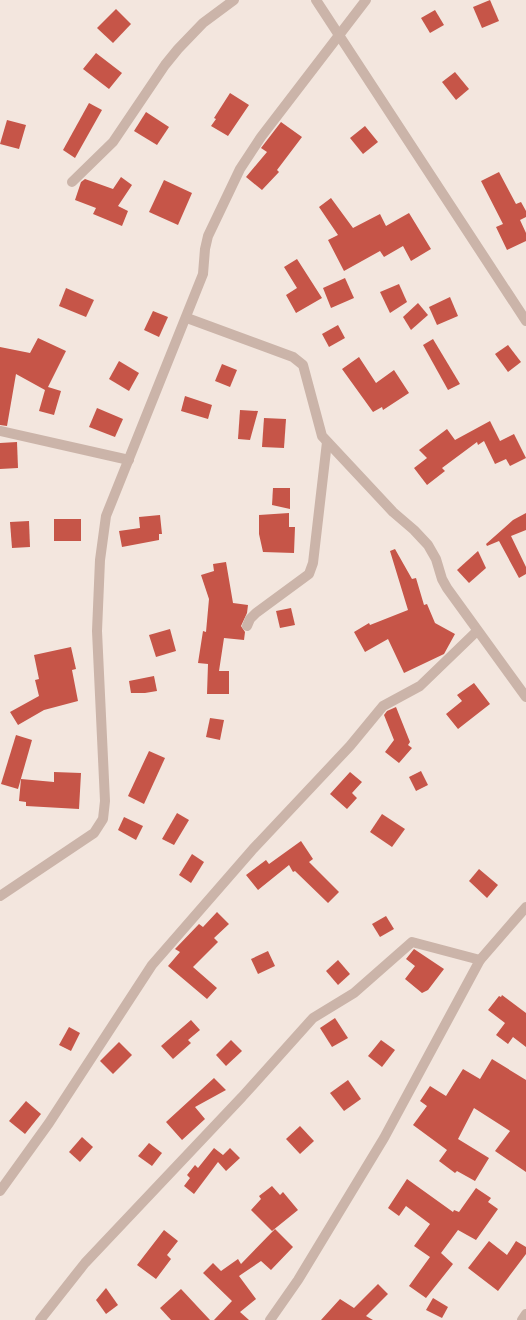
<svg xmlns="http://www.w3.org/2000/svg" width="526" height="1320" viewBox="0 0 526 1320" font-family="Quicksand,sans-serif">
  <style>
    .building { fill: #c65548 }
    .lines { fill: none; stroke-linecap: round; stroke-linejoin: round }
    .minor { stroke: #cbb4a9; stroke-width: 10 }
  </style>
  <rect width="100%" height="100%" fill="#f3e6de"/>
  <!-- building -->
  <g class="building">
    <path d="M490 0 499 21 482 28 473 7Z"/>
    <path d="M116 9 131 24 113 43 97 28Z"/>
    <path d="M435 10 444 25 430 33 421 18Z"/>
    <path d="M96 53 122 73 109 89 83 69Z"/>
    <path d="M455 72 469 89 456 100 442 82Z"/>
    <path d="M230 93 249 105 228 136 211 126 216 119 214 118Z"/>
    <path d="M89 103 102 110 75 158 63 150Z"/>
    <path d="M146 112 169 127 157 145 134 131Z"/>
    <path d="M7 120 26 125 19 149 0 144Z"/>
    <path d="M281 122 302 137 277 170 279 172 262 190 246 177 267 152 261 148Z"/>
    <path d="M365 126 378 142 363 154 350 138Z"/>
    <path d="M499 172 516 204 521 202 526 211V217L520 220 526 233V241L507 250 496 227 503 224 481 181Z"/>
    <path d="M121 177 132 185 118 206 128 211 122 226 93 214 96 208 75 200 81 182 85 179 113 189Z"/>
    <path d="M164 180 192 193 178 225 149 212Z"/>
    <path d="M331 198 353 228 380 214 386 226 409 213 431 249 411 261 403 246 384 257 380 251 344 271 328 240 338 235 319 207Z"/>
    <path d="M297 259 322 298 296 313 286 295 297 288 284 267Z"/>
    <path d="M345 278 354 298 331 308 323 288Z"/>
    <path d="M399 284 407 302 390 313 380 292Z"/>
    <path d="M66 288 94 300 86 317 59 306Z"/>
    <path d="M450 297 458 316 437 325 429 307Z"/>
    <path d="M418 303 428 315 411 330 403 317Z"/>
    <path d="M153 311 168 317 159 337 144 330Z"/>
    <path d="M338 325 345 338 329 347 322 334Z"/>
    <path d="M38 338 66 351 48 387 61 391 54 415 39 411 45 390 16 374 7 426 0 425V347L30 353Z"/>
    <path d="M433 339 460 384 448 390 423 345Z"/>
    <path d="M508 345 521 362 508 372 495 354Z"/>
    <path d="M359 357 376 383 394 370 409 393 383 410 382 407 373 412 342 369Z"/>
    <path d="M119 361 139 373 129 391 109 379Z"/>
    <path d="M222 364 237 370 230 387 215 381Z"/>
    <path d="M185 396 212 405 208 419 181 411Z"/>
    <path d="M97 408 123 419 115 437 89 427Z"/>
    <path d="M240 410 258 411 250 440 238 439Z"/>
    <path d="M264 418 286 419 284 448 262 447Z"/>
    <path d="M490 421 500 441 514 434 526 458 510 466 506 459 495 464 484 441 478 445 477 442 442 468 445 471 427 485 414 468 427 458 419 450 447 429 455 440Z"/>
    <path d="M17 442 18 468 0 469V443Z"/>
    <path d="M273 488H290V509L272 505Z"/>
    <path d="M289 513V527H295L294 553 263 552 259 534V515Z"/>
    <path d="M526 513V530L511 536 526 567V574L519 578 499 541 487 546 486 544 513 520Z"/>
    <path d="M160 515 162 534H159V540L122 547 119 531 140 528 139 517Z"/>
    <rect x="54" y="519" width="27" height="22"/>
    <path d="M29 521 30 547 12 548 10 522Z"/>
    <path d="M395 549 412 579 416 578 424 605 427 604 435 623 455 634 444 654 404 673 388 639 365 652 354 632 369 623 370 625 408 610 390 551Z"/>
    <path d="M478 551 486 568 469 583 457 570Z"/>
    <path d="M226 562 233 603 248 605 247 613 241 626 245 632 244 640 224 638 219 671H229V694H207L208 664 198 663 203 631 206 632 209 599 201 575 214 571 213 564Z"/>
    <path d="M291 608 295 625 280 628 276 611Z"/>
    <path d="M170 629 176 651 156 657 149 635Z"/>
    <path d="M71 647 76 669 72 670 78 701 44 710 18 725 10 712 39 696 35 680 39 679 34 655Z"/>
    <path d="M154 676 157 691 145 693H131L129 681Z"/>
    <path d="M474 683 490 704 458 729 446 714 462 701 457 695Z"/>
    <path d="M396 707 410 742 408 745 412 748 399 763 385 752 394 740 384 715 387 711Z"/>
    <path d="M210 718 224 720 220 740 206 737Z"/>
    <path d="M16 735 32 740 18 789 1 784Z"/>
    <path d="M149 751 165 758 144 804 128 796Z"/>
    <path d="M421 771 428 785 416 791 409 777Z"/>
    <path d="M54 772 81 773 79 809 26 806V802L19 801 21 779 54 782Z"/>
    <path d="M350 772 362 782 352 793 357 798 347 809 330 794Z"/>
    <path d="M177 813 189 820 174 845 162 839Z"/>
    <path d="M382 814 405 829 392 847 370 832Z"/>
    <path d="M124 817 143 826 136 840 118 830Z"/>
    <path d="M301 841 313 859 309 862 339 892 328 903 295 871 293 872 289 865 258 890 246 875 266 860 269 864Z"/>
    <path d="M192 854 204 862 191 883 179 875Z"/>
    <path d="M479 869 498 885 487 898 469 881Z"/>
    <path d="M217 912 229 924 214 938 218 942 193 967 217 988 207 999 168 966 180 952 175 949 199 924 203 927Z"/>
    <path d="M386 916 394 929 380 937 372 924Z"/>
    <path d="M414 949 444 969 428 990 422 993 405 979 415 966 406 959Z"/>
    <path d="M268 951 275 966 258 974 251 959Z"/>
    <path d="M338 960 350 974 338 985 326 971Z"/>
    <path d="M502 995 526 1013V1047L513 1037 508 1044 496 1035 505 1023 488 1010 499 996 501 997Z"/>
    <path d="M335 1018 348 1038 332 1047 320 1028Z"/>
    <path d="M191 1020 200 1030 188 1040 191 1043 173 1059 161 1046Z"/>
    <path d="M69 1027 80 1033 71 1051 59 1045Z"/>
    <path d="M231 1040 242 1051 226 1066 216 1055Z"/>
    <path d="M381 1040 395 1050 382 1067 368 1056Z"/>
    <path d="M119 1042 132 1055 113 1074 100 1061Z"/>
    <path d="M492 1059 526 1080V1172L495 1151 510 1131 474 1108 458 1139 489 1158 475 1181 457 1171 455 1173 439 1161 447 1150 413 1125 427 1106 420 1101 430 1086 446 1096 463 1069 480 1079Z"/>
    <path d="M214 1078 226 1090 195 1107 205 1119 182 1140 166 1122Z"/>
    <path d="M348 1080 361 1099 344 1111 330 1093Z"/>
    <path d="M26 1101 41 1114 25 1134 9 1121Z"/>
    <path d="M300 1126 314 1141 300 1154 286 1139Z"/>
    <path d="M82 1137 93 1147 80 1162 69 1152Z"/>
    <path d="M149 1143 162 1153 152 1166 138 1156Z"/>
    <path d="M214 1148 223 1155 230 1148 240 1158 226 1171 218 1162 194 1194 184 1186 190 1178 187 1175 195 1165 198 1168Z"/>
    <path d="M407 1179 453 1212 454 1210 459 1212 476 1188 491 1198 488 1202 498 1209 476 1240 458 1230 441 1253 453 1264 426 1298 409 1286 430 1257 414 1246 430 1224 406 1206 399 1216 388 1208Z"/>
    <path d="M272 1186 280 1195 283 1192 298 1210 272 1231 251 1210 261 1199 259 1196Z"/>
    <path d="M275 1229 293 1247 271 1270 261 1261 239 1276 256 1299 240 1312 249 1320H214L232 1301 203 1273 213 1263 221 1271 238 1259 241 1264Z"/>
    <path d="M164 1230 178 1241 167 1255 171 1259 156 1279 137 1265Z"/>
    <path d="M489 1241 507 1255 516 1241 526 1247V1254L498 1291 468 1268Z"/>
    <path d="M378 1284 388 1294 366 1316 373 1320H321L340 1299 354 1308Z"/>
    <path d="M106 1288 118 1305 106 1314 96 1300Z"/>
    <path d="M181 1289 210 1320H171L160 1308Z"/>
    <path d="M433 1298 448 1307 442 1318 426 1310Z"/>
  </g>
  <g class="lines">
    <!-- minor -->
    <g class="minor">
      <path d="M316 0 526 321"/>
      <path d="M72 182 113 142 165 65 178 49 203 23 234 0"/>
      <path d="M187 318 293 357 303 365 322 436 393 512 414 530 428 545 436 559 442 579 447 588 526 697"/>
      <path d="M0 431 129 460"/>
      <path d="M247 626 250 619 256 613 309 574 313 563 327 442"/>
      <path d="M0 896 94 833 103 819 105 801 97 631 100 560 106 516 203 274 205 249 208 236 240 169 261 137 366 0"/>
      <path d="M0 1191 49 1123 152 965 253 849 350 746 383 706 420 686 477 631"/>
      <path d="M40 1320 85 1263 242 1097 313 1018 354 993 412 942 480 960"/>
      <path d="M270 1320 298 1280 384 1138 480 960 526 907"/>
      <path d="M522 1320 526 1314"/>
    </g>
  </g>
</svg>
